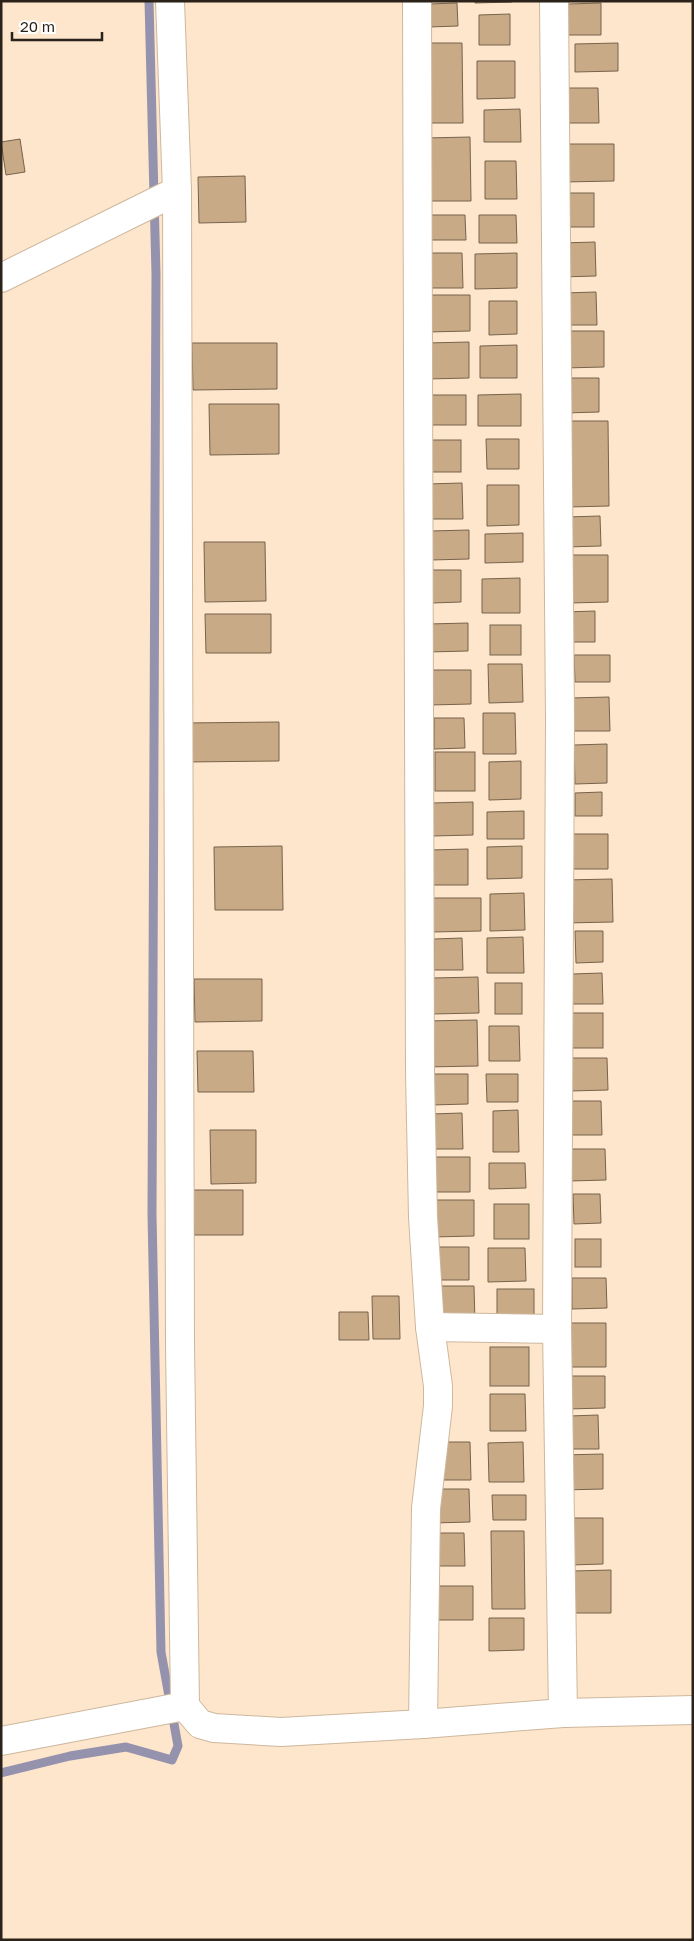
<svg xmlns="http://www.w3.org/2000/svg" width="694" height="1941" viewBox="0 0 694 1941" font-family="'Golos Text',sans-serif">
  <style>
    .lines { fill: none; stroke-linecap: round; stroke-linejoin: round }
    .stream { stroke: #9592ad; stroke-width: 9 }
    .building { fill: #c8aa86; stroke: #77634c }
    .minor-casing { stroke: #cdb79d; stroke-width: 30 }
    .minor { stroke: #fff; stroke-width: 28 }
  </style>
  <rect width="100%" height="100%" fill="#fde6cc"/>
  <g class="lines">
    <!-- stream -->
    <path class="stream" d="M1 1773 70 1756 126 1747 172 1760 178 1746 161 1652 152 1214 156 274 149 1"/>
  </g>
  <!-- building -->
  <g class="building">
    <path d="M475 1H512V2L475 3Z"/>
    <path d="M457 3 458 26 429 27 428 4Z"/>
    <path d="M601 3V35H568V4Z"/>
    <path d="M510 14V45H479V15Z"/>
    <path d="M426 43H462L463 123H427Z"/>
    <path d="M618 43V71L575 72V44Z"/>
    <path d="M477 61H515V98L477 99Z"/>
    <path d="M565 88H598L599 123H565Z"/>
    <path d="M520 109 521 142H484V110Z"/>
    <path d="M470 137 471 201H426L425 138Z"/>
    <path d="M20 139 25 172 6 175 1 142Z"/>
    <path d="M564 144H614V181L564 182Z"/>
    <path d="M485 161H516L517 199H485Z"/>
    <path d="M245 176 246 222 199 223 198 177Z"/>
    <rect x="562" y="193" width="32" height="34"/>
    <path d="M423 215H465L466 240H423Z"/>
    <path d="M479 215H516L517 243H479Z"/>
    <path d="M595 242 596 276 561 277V243Z"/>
    <path d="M427 253H462L463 288H427Z"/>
    <path d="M517 253V288L475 289V254Z"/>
    <path d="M596 292 597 325H564L563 293Z"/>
    <path d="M427 295H470V331L427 332Z"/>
    <path d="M489 301H517V334L489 335Z"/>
    <path d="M564 331H604V367L564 368Z"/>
    <path d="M469 342V378L427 379 426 343Z"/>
    <path d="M192 343H277V389L193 390Z"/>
    <path d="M517 345V378H480V346Z"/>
    <path d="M565 378H599V412L565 413Z"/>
    <path d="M521 394V426H478V395Z"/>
    <rect x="429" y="395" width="37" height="30"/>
    <path d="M209 404H279V454L210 455Z"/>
    <path d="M567 421H608L609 506 568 507Z"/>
    <path d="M486 439H519V469H487Z"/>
    <rect x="424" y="440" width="37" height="32"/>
    <path d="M462 483 463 519H427V484Z"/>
    <path d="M487 485H519V525L487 526Z"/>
    <path d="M600 516 601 546 566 547V517Z"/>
    <path d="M469 530V559L431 560V531Z"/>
    <path d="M523 533V562L485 563V534Z"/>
    <path d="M204 542H265L266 601 205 602Z"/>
    <path d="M571 555H608V602L571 603Z"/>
    <path d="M432 570H461V602L432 603Z"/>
    <path d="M520 578V613H482V579Z"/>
    <path d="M595 611V642H565V612Z"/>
    <path d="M205 614H271V653H206Z"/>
    <path d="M468 623V651L428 652V624Z"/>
    <rect x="490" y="625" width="31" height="30"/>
    <path d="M574 655H610V682H575Z"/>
    <path d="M488 664H522L523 702 489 703Z"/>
    <path d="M430 670H471V704L430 705Z"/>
    <path d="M609 697 610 731H572L571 698Z"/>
    <path d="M483 713H515L516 754H483Z"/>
    <path d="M434 718H464L465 748 434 749Z"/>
    <path d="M279 722V761L185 762V723Z"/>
    <path d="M607 744V783L575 784 574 745Z"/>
    <rect x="435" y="752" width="40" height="39"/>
    <path d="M521 761V799L489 800V762Z"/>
    <path d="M602 792V816H575V793Z"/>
    <path d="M473 802V835L433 836 432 803Z"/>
    <path d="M524 811V839H487V812Z"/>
    <path d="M569 834H608V869H570Z"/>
    <path d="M282 846 283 910H215L214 847Z"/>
    <path d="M522 846V878L487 879V847Z"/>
    <path d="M468 849V885H431L430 850Z"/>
    <path d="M612 879 613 922 565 923 564 880Z"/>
    <path d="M524 893 525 930 490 931V894Z"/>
    <path d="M431 898H481V931L431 932Z"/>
    <path d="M575 931H603V962L576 963Z"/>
    <path d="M523 937 524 973H487V938Z"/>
    <path d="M462 938 463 970H434V939Z"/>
    <path d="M602 973 603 1004H572V974Z"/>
    <path d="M478 977 479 1013 432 1014V978Z"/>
    <path d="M194 979H262V1021L195 1022Z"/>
    <rect x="495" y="983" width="27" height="31"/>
    <rect x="571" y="1013" width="32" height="35"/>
    <path d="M477 1020 478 1066 425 1067V1021Z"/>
    <path d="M489 1026H519L520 1061H489Z"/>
    <path d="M197 1051H253L254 1092H198Z"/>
    <path d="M570 1058H607L608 1090 570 1091Z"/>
    <path d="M431 1074H468V1104L431 1105Z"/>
    <path d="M486 1074H518V1102H487Z"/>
    <path d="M571 1101H601L602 1135H571Z"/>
    <path d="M518 1110 519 1152H493V1111Z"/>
    <path d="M462 1113 463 1149H430V1114Z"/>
    <path d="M210 1130H256V1183L211 1184Z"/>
    <path d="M569 1149H605L606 1180 570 1181Z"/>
    <path d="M430 1157H470V1192H431Z"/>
    <path d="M489 1163H525L526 1188 489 1189Z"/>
    <path d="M193 1190H243V1235H194Z"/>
    <path d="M573 1194H600L601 1223 574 1224Z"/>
    <path d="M433 1200H474V1236L433 1237Z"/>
    <rect x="494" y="1204" width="35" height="35"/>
    <rect x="575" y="1239" width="26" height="28"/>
    <path d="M429 1247H469V1280H430Z"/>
    <path d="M488 1248H525L526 1281 488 1282Z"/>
    <path d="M572 1278H606L607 1308 572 1309Z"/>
    <path d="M440 1286H474L475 1322H440Z"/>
    <rect x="497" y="1289" width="37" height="34"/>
    <path d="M372 1296H399L400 1339H373Z"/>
    <path d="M339 1312H368L369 1340H339Z"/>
    <path d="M570 1323H606V1367H571Z"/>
    <rect x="490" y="1347" width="39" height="39"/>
    <path d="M567 1376H605V1408L568 1409Z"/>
    <path d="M490 1394H525L526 1431H490Z"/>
    <path d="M598 1415 599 1449H570L569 1416Z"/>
    <path d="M435 1442H470L471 1480H436Z"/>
    <path d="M523 1442 524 1482H489L488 1443Z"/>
    <path d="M603 1454V1489L562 1490V1455Z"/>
    <path d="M433 1489H469L470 1522 433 1523Z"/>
    <path d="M492 1495H526V1520H493Z"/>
    <path d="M570 1518H603V1564L571 1565Z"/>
    <path d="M491 1531H524L525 1609H492Z"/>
    <path d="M429 1533H464L465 1566H430Z"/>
    <path d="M611 1570V1613H574L573 1571Z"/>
    <path d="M432 1586H473V1620H433Z"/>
    <path d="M489 1618H524V1650L489 1651Z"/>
  </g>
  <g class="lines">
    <defs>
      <g id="minor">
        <path d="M170 1 177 191 180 1344 185 1706"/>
        <path d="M417 1 420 1073 423 1217 430 1327 438 1386V1406L426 1508 423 1724"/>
        <path d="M554 1 560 720 557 1329 563 1713"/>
        <path d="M1 278 177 191"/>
        <path d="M430 1327 557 1329"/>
        <path d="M1 1741 185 1706 200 1724 214 1728 281 1732 423 1724 563 1713 693 1710"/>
      </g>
    </defs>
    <!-- minor casing -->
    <use href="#minor" class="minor-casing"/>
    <!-- minor -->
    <use href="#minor" class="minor"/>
  </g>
  <!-- border -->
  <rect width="694" height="1941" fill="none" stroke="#2b2319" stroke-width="5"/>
  <!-- scale -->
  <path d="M12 32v8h90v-8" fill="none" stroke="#2b2319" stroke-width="2.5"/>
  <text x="20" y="32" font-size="15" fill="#2b2319" stroke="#ffffff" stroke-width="4" paint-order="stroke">20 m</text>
</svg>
